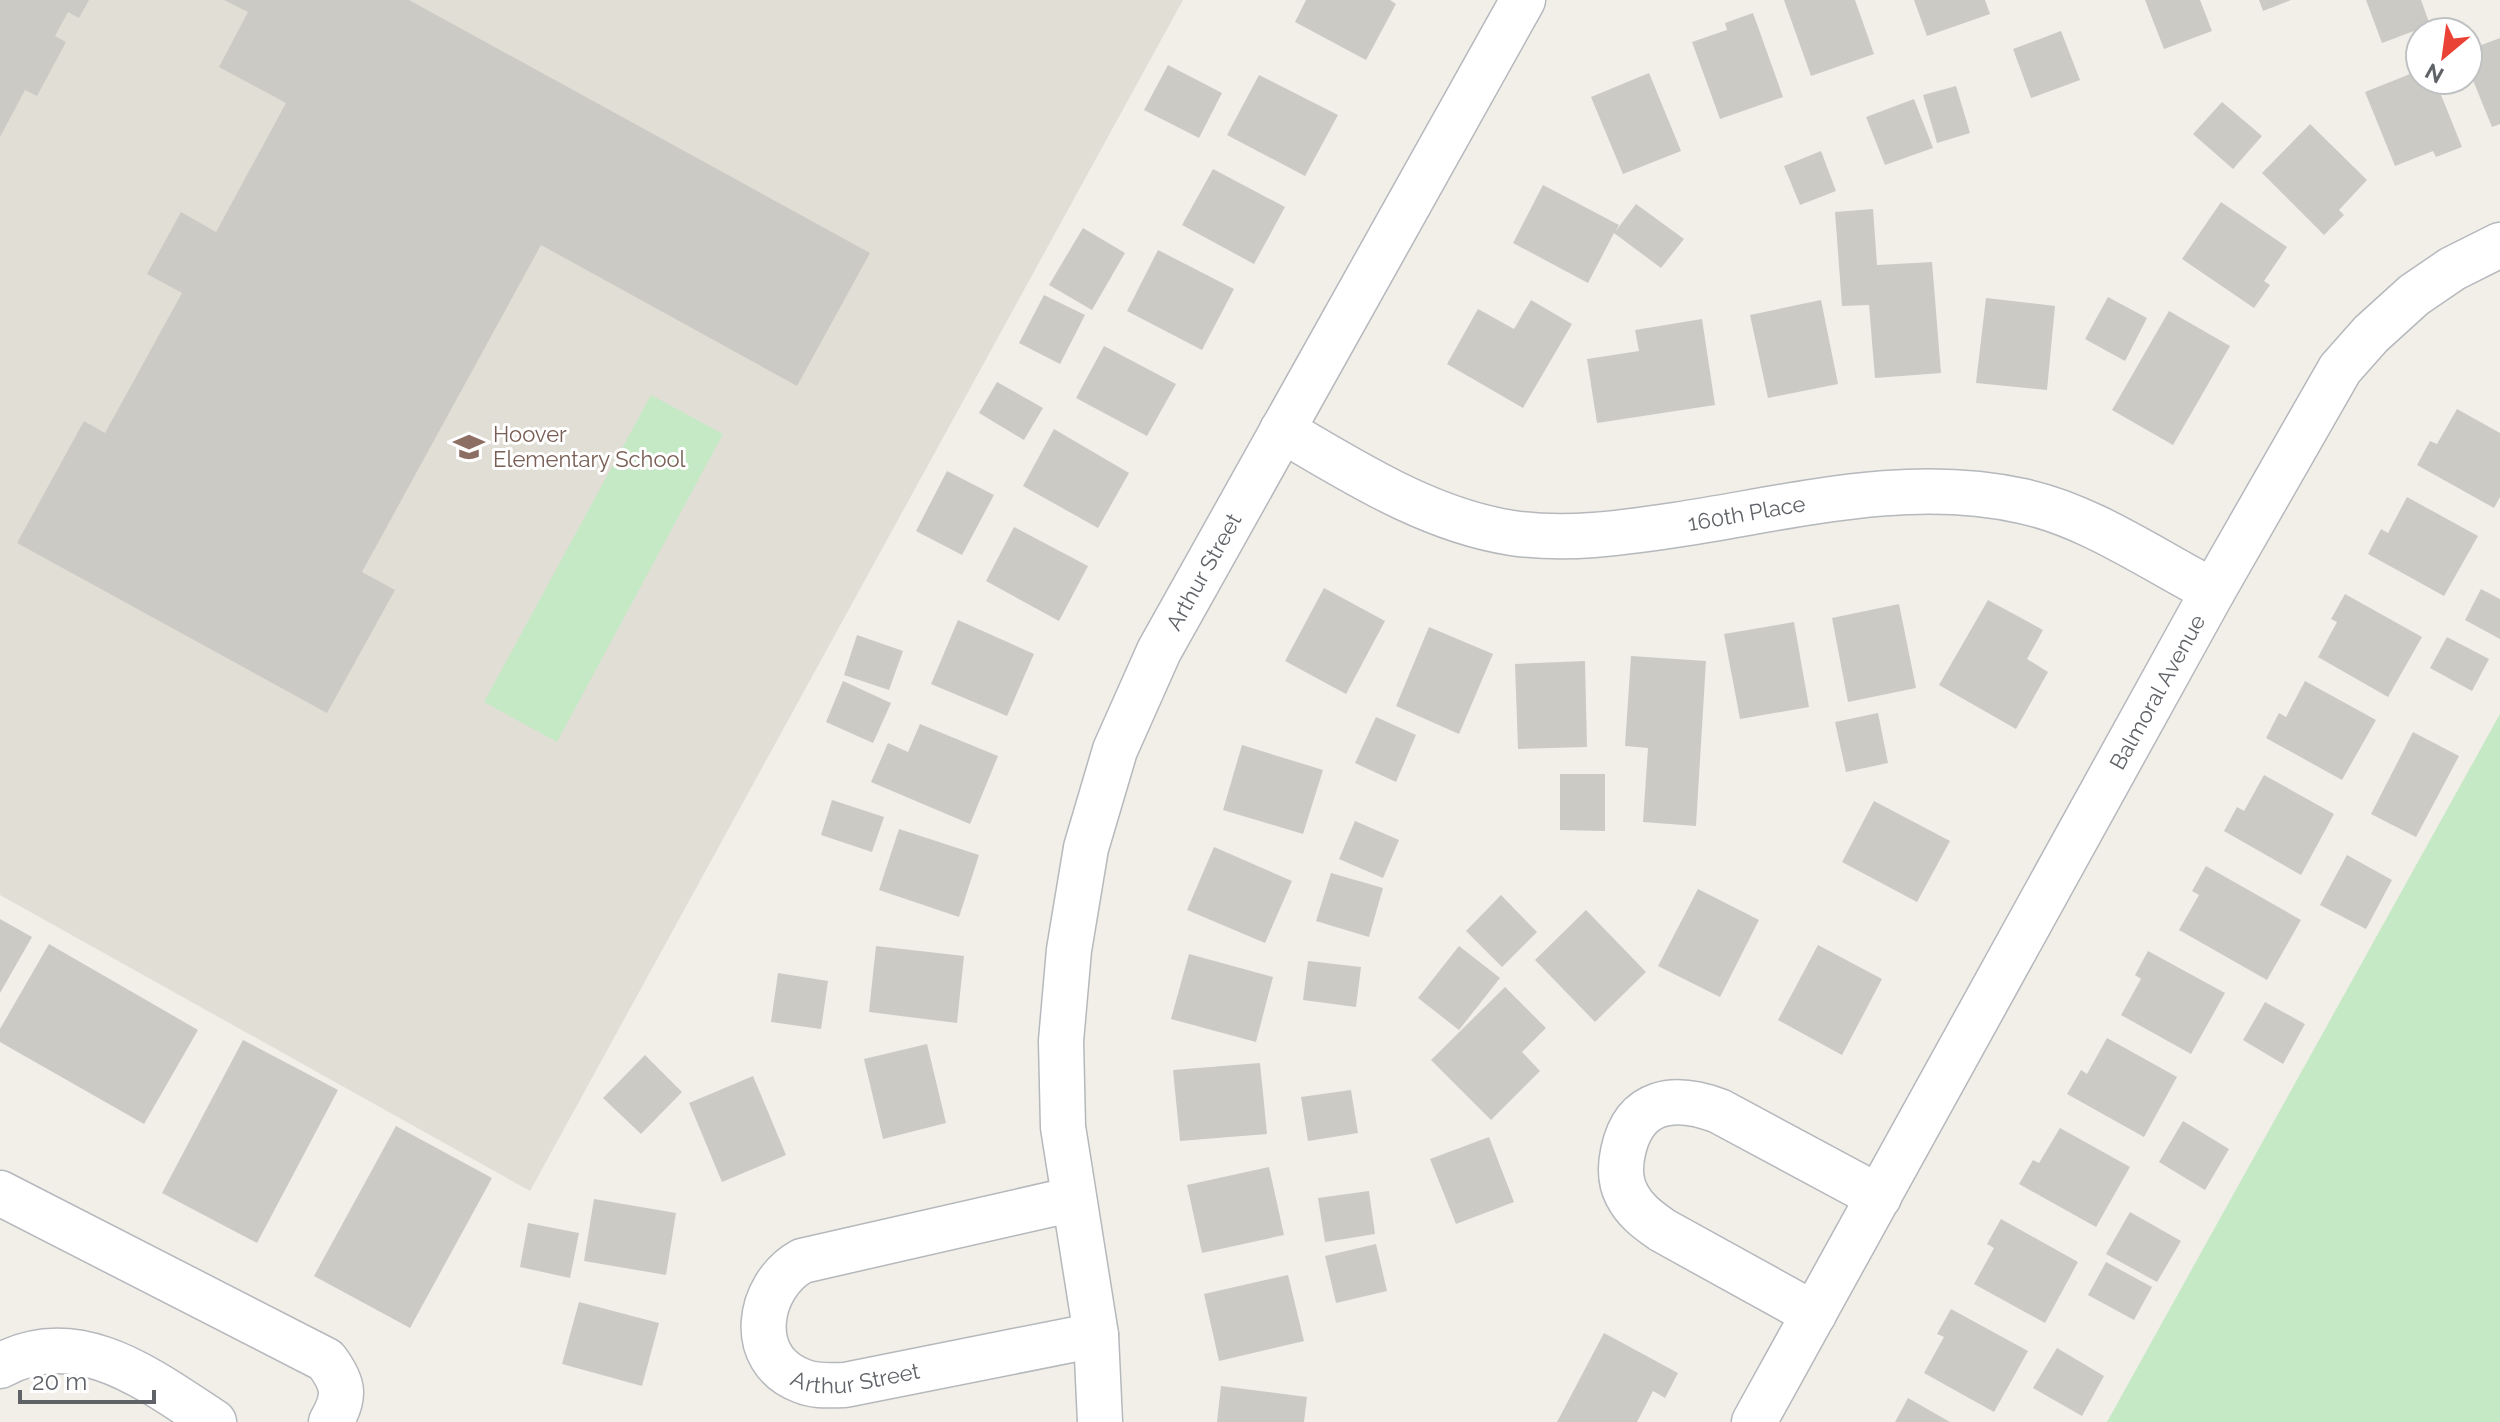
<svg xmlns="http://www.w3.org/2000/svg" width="2500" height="1422" viewBox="0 0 2500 1422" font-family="Raleway,sans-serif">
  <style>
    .education { fill: #e1ded6 }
    .green { fill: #c5e8c5 }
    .building { fill: #cccac5 }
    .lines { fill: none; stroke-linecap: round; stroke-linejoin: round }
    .minor-casing { stroke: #b5b8bc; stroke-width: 47 }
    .minor { stroke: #fff; stroke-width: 44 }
    .labels { text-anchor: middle; stroke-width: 6; stroke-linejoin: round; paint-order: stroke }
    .education-label { font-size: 22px; fill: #785e54; stroke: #fff; text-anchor: start }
    .street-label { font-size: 22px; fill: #5f6368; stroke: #fff }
  </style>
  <rect width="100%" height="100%" fill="#f1efe8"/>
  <!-- education -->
  <path class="education" d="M0 0H1183L530 1191 0 895Z"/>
  <!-- green -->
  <g class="green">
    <path d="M651 395 723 434 557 742 484 702Z"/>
    <path d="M2500 714V1422H2107Z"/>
  </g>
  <!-- building -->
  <g class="building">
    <path d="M0 0H89L79 18 68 12 55 36 66 42 37 96 25 90 0 137Z"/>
    <path d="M224 0H409L870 253 797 386 541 245 362 572 395 590 327 713 17 543 84 421 105 433 182 293 147 274 181 212 216 232 286 103 219 67 248 12Z"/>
    <path d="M1306 0H1390L1396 4 1366 60 1295 22Z"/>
    <path d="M1784 0H1855L1874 54 1811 76Z"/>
    <path d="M1914 0H1985L1990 14 1927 36Z"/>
    <path d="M2145 0H2200L2212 31 2164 49Z"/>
    <path d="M2259 0H2291L2263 11Z"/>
    <path d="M2366 0H2421L2430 25 2382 43Z"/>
    <path d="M1753 13 1783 97 1720 119 1692 42 1727 30 1725 23Z"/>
    <path d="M2061 31 2080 80 2031 98 2013 49Z"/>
    <path d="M2500 38V124L2492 127 2468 68V50Z"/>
    <path d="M1168 65 1222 93 1199 138 1144 110Z"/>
    <path d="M2420 70V80H2435L2462 147 2436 157 2433 151 2395 166 2365 92Z"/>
    <path d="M1649 73 1681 151 1623 174 1591 97Z"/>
    <path d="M1259 75 1338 115 1305 176 1227 135Z"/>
    <path d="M1956 86 1970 133 1937 143 1923 95Z"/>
    <path d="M1914 99 1933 148 1885 165 1866 117Z"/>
    <path d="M2222 102 2262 136 2233 169 2193 134Z"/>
    <path d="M2310 124 2367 180 2339 210 2344 215 2324 235 2262 173Z"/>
    <path d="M1821 151 1836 191 1800 205 1784 166Z"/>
    <path d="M1213 169 1285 207 1254 264 1182 225Z"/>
    <path d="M1543 185 1619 225 1615 232 1636 204 1684 239 1661 268 1614 233 1588 283 1513 243Z"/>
    <path d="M2221 202 2287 247 2264 281 2270 285 2254 308 2182 259Z"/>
    <path d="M1873 209 1877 265 1932 262 1941 373 1875 378 1869 305 1842 306 1835 212Z"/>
    <path d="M1083 228 1125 253 1092 310 1049 285Z"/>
    <path d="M1158 250 1234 289 1202 350 1127 311Z"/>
    <path d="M1044 295 1085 315 1060 364 1019 343Z"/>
    <path d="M2108 297 2147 318 2125 361 2085 339Z"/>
    <path d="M1986 298 2055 306 2047 390 1976 383Z"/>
    <path d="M1531 300 1572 324 1523 408 1447 364 1478 309 1514 329Z"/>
    <path d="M1821 300 1838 384 1768 398 1750 315Z"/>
    <path d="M2169 311 2230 346 2173 445 2112 410Z"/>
    <path d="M1702 319 1715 405 1597 423 1587 359 1639 351 1635 330Z"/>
    <path d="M1104 346 1176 384 1147 436 1076 398Z"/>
    <path d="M997 382 1043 408 1024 440 979 413Z"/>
    <path d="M2457 409 2500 433V497L2494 508 2417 465 2430 441 2437 444Z"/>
    <path d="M1054 429 1129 473 1098 528 1023 486Z"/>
    <path d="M947 471 994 495 962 555 916 531Z"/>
    <path d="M2407 497 2478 536 2444 596 2368 554 2381 529 2388 533Z"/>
    <path d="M1014 527 1088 566 1059 621 986 581Z"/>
    <path d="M1324 588 1385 621 1346 694 1285 661Z"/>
    <path d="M2481 589 2500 599V639L2465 620Z"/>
    <path d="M2345 594 2422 637 2388 697 2318 657 2337 622 2331 619Z"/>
    <path d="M1988 600 2043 630 2027 659 2048 672 2016 729 1939 685Z"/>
    <path d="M1899 604 1916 688 1848 702 1832 618Z"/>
    <path d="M958 620 1034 654 1007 716 931 684Z"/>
    <path d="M1794 622 1809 707 1740 719 1724 634Z"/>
    <path d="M1429 627 1493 654 1459 734 1396 706Z"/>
    <path d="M857 635 903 651 889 690 844 675Z"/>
    <path d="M2447 637 2489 659 2472 691 2430 668Z"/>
    <path d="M1631 656 1706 661 1696 826 1643 822 1648 748 1625 746Z"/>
    <path d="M1585 661 1587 747 1518 749 1515 664Z"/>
    <path d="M843 681 891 703 873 743 826 722Z"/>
    <path d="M2305 681 2376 720 2342 780 2266 738 2279 713 2286 717Z"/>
    <path d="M1878 713 1888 763 1846 772 1835 722Z"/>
    <path d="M1376 717 1416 735 1396 782 1355 763Z"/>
    <path d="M920 724 998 756 970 824 871 782 888 743 908 752Z"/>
    <path d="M2413 732 2459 756 2416 837 2371 814Z"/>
    <path d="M1242 745 1323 770 1303 834 1223 810Z"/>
    <path d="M1560 774H1605V831L1560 830Z"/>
    <path d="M2264 775 2334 814 2301 875 2224 831 2237 807 2244 811Z"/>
    <path d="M832 800 884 817 872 852 821 835Z"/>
    <path d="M1874 801 1950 841 1917 902 1842 862Z"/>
    <path d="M1355 821 1399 840 1383 878 1339 859Z"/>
    <path d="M899 829 979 855 959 917 879 890Z"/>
    <path d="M1214 847 1292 881 1265 943 1187 910Z"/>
    <path d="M2347 855 2392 880 2366 929 2320 905Z"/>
    <path d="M2206 866 2301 920 2267 980 2179 930 2199 895 2192 891Z"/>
    <path d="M1331 873 1383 888 1369 937 1316 921Z"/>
    <path d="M1698 889 1759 920 1720 997 1658 966Z"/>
    <path d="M1501 895 1537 932 1502 967 1466 931Z"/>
    <path d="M1586 910 1646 972 1595 1022 1535 960Z"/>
    <path d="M0 919 32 937 0 993Z"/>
    <path d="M49 944 198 1030 144 1124 0 1042V1029Z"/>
    <path d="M1818 945 1882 979 1842 1055 1778 1020Z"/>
    <path d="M876 946 964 956 957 1023 869 1012Z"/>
    <path d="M1459 946 1500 978 1459 1030 1418 998Z"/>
    <path d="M2148 951 2225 993 2191 1054 2121 1015 2141 979 2135 975Z"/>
    <path d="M1189 954 1273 977 1256 1042 1171 1019Z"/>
    <path d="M1308 961 1361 967 1356 1007 1303 1000Z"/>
    <path d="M778 973 828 981 821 1029 771 1022Z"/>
    <path d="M1505 987 1546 1028 1522 1052 1540 1071 1491 1120 1431 1060Z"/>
    <path d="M2265 1002 2305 1024 2283 1064 2243 1040Z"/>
    <path d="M2107 1038 2177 1077 2144 1137 2067 1094 2081 1070 2087 1074Z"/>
    <path d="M243 1040 338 1090 257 1243 162 1193Z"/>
    <path d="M927 1044 946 1123 883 1139 864 1059Z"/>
    <path d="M645 1055 682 1092 641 1134 603 1098Z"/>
    <path d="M1260 1063 1267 1134 1180 1141 1173 1070Z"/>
    <path d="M753 1076 786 1155 722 1182 689 1103Z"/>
    <path d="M1351 1090 1358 1133 1308 1141 1301 1097Z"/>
    <path d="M2183 1121 2229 1149 2205 1190 2159 1162Z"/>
    <path d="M396 1126 492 1178 410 1328 314 1276Z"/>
    <path d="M2060 1128 2130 1167 2096 1227 2019 1184 2033 1160 2039 1163Z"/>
    <path d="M1489 1137 1514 1202 1456 1224 1430 1159Z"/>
    <path d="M1269 1167 1284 1235 1202 1253 1187 1185Z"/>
    <path d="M1369 1191 1375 1234 1325 1242 1318 1198Z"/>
    <path d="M594 1199 676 1213 666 1275 584 1261Z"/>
    <path d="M2130 1212 2181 1241 2157 1282 2106 1254Z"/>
    <path d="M2001 1219 2078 1262 2045 1323 1974 1284 1994 1248 1987 1244Z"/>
    <path d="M528 1223 579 1233 570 1278 520 1267Z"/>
    <path d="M1376 1244 1387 1291 1336 1303 1325 1256Z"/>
    <path d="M2106 1262 2152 1287 2134 1320 2088 1295Z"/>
    <path d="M1288 1275 1304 1341 1219 1361 1204 1294Z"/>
    <path d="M579 1302 659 1323 642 1386 562 1364Z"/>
    <path d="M1951 1309 2028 1351 1994 1412 1924 1373 1944 1337 1937 1334Z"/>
    <path d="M1604 1333 1678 1373 1665 1398 1653 1391 1637 1422H1557Z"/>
    <path d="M2057 1348 2104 1376 2082 1416 2033 1388Z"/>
    <path d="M1221 1386 1307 1397 1304 1422H1217Z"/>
    <path d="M1908 1398 1950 1422H1895Z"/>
  </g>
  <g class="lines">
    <defs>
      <g id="minor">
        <path id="s1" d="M1282 430C1354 472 1428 520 1512 533 1567 541 1621 533 1675 525 1789 508 1907 475 2022 501 2089 515 2153 560 2213 591"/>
        <path d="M0 1193 326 1360C344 1384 346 1396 331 1422"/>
        <path id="s2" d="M1074 1199 802 1261C757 1286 745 1360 802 1381 816 1387 831 1385 845 1385L1096 1335"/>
        <path d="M1814 1314 1662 1230C1648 1220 1635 1211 1627 1195 1620 1182 1620 1166 1623 1152 1634 1099 1674 1094 1719 1111L1879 1197"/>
        <path d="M0 1366C77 1323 150 1380 214 1422"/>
        <path id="s3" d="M1100 1422 1096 1335 1063 1127 1061 1041 1069 950 1086 848 1115 750 1159 651 1523 0"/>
        <path id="s4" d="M1754 1422 2213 591 2340 369 2371 334 2414 295 2452 269 2500 245"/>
      </g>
    </defs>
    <!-- minor casing -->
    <use href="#minor" class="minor-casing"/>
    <!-- minor -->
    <use href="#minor" class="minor"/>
  </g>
  <!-- icons -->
  <defs>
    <symbol id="school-bare" viewBox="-9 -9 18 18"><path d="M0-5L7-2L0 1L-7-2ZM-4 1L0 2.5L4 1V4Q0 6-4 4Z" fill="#8d6e63" stroke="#fff" stroke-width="2.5" paint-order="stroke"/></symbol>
  </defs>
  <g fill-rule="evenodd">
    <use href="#school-bare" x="447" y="425" width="44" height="44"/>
  </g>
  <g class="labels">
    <!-- education labels -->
    <g class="education-label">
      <text x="493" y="442">Hoover<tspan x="493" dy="25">Elementary School</tspan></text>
    </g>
    <!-- street labels -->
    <g class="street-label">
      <text dy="8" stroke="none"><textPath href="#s1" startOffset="490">160th Place</textPath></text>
      <text dy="8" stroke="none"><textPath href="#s3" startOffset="880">Arthur Street</textPath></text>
      <text dy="8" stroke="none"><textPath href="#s4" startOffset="834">Balmoral Avenue</textPath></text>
      <text dy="8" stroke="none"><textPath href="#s2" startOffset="484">Arthur Street</textPath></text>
    </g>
  </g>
  <!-- north arrow -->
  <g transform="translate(2444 56) rotate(209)"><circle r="38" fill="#ffffff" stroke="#bfc1c3" stroke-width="2"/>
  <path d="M0-6L14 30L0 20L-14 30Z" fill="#ea4335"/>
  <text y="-12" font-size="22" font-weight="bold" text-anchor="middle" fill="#5f6368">N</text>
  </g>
  <!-- scale -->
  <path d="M20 1390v12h134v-12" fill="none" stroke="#5f6368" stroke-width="4"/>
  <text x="32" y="1390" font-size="24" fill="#5f6368" stroke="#ffffff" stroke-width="6" paint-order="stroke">20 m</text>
</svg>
